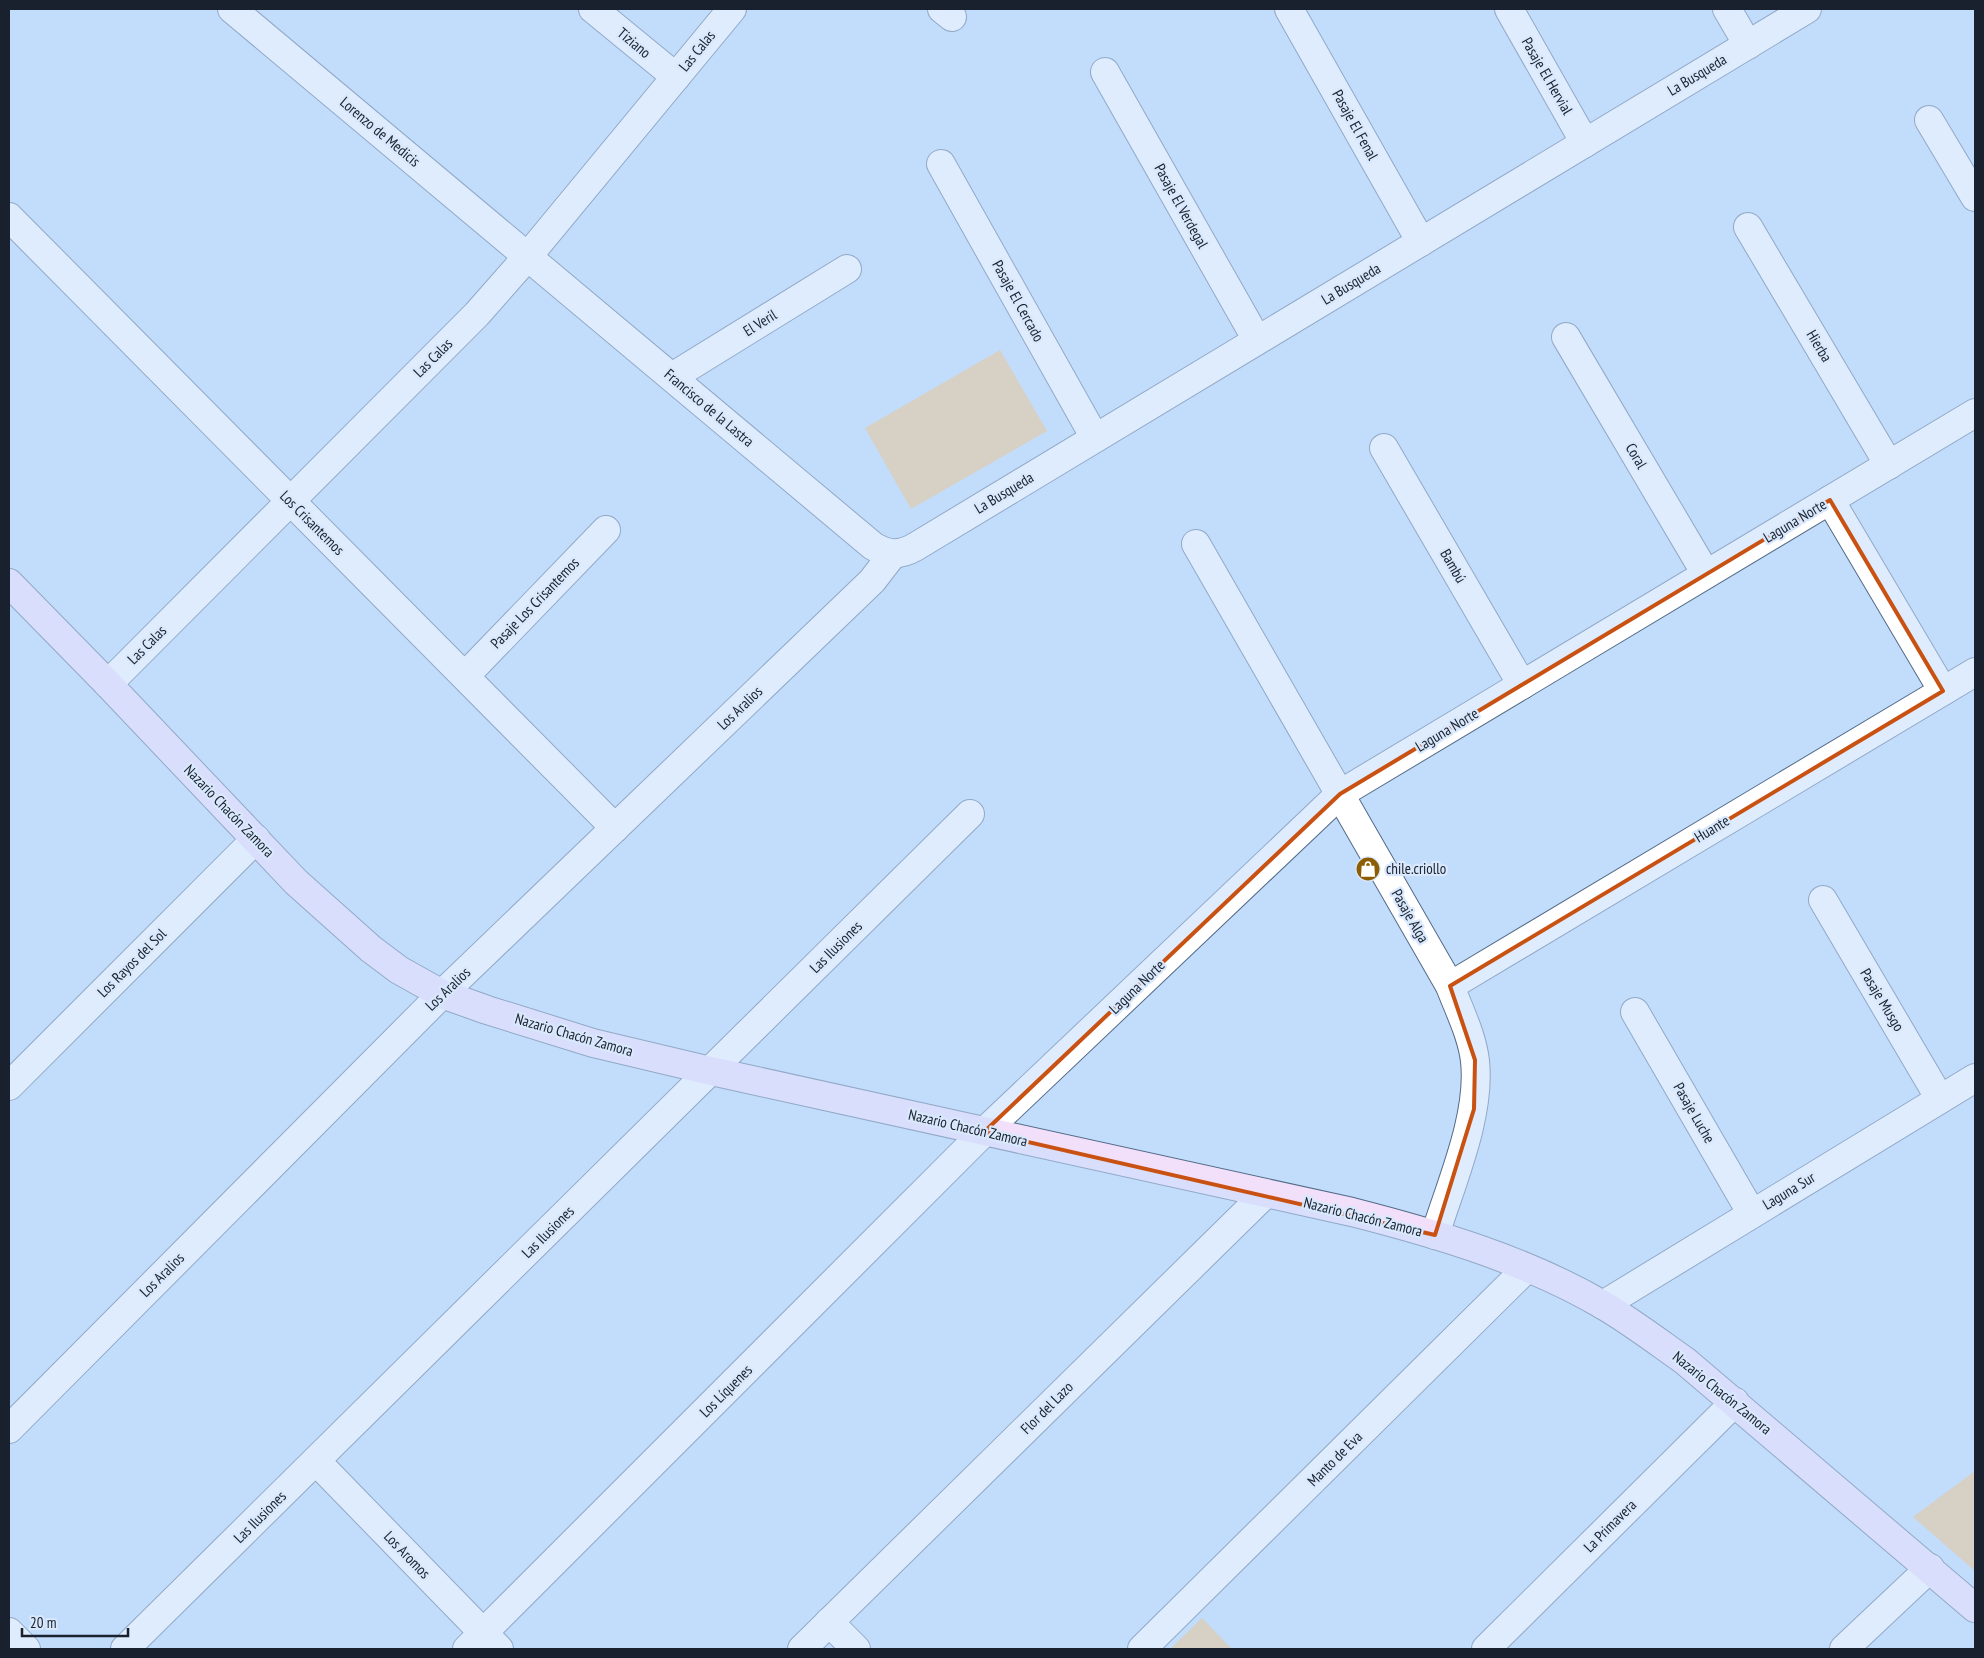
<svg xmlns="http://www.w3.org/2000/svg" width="1984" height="1658" viewBox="0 0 1984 1658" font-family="'PT Sans Narrow',sans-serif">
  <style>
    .green { fill: #efc082 }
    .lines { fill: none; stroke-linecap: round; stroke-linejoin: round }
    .street-casing { stroke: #546b87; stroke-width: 30 }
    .secondary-casing { stroke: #546b87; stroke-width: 30 }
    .street { stroke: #fff; stroke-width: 28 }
    .secondary { stroke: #f2e0fb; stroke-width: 28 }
    .marked { fill: none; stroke: #c95111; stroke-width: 4; stroke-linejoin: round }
    .labels { text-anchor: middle; stroke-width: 4.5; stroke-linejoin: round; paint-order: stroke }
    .street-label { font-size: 15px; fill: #18212d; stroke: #d9e8fc }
    .poi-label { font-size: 15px; fill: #18212d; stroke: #d9e8fc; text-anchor: start }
  </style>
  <rect width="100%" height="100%" fill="#c2dcfc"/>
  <!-- green -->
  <g class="green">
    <path d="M1000 350 1047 431 911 509 865 428Z"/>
    <path d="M1975 1471V1571L1913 1517Z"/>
    <path d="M1202 1618 1232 1649H1170Z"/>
  </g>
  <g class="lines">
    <defs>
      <g id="street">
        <path d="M232 9 873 546C888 555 899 556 915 547L1807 9"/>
        <path d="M593 9 676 77"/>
        <path d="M942 9 952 17"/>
        <path d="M1289 9 1421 242"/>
        <path d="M1509 9 1585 143"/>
        <path d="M1727 9 1748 45"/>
        <path d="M1105 72 1257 340"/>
        <path d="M1929 120 1975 197"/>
        <path d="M941 164 1095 438"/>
        <path d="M9 217 615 828"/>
        <path d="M1748 227 1889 465"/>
        <path d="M1566 337 1706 574"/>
        <path d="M672 377 847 269"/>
        <path d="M1384 448 1522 685"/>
        <path d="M1830 500 1943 691"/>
        <path d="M1196 544 1450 986C1459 1010 1472 1035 1475 1061 1481 1116 1451 1183 1435 1235"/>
        <path d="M465 676 606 530"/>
        <path d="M108 684 477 314 528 256 732 9"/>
        <path d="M1823 900 1940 1099"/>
        <path d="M1450 986 1975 672"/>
        <path d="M1635 1012 1752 1214"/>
        <path d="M9 1086 256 839"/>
        <path d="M1603 1305 1975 1078"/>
        <path d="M9 1429 442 994 872 581 892 555"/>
        <path d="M316 1461 499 1649"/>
        <path d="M829 1622 856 1649"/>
        <path d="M9 1632 26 1649"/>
        <path d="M125 1649 970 814"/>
        <path d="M467 1649 984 1132 1340 794 1975 413"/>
        <path d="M802 1649 1265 1194"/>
        <path d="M1142 1649 1527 1268"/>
        <path d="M1486 1649 1735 1402"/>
        <path d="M1844 1649 1930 1568"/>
      </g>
      <path id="secondary" d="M9 583 108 684 296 882 371 949 399 970 442 994 487 1010 593 1043 711 1071 1352 1212C1438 1234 1526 1260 1603 1305 1632 1322 1658 1342 1685 1361L1975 1608"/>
    </defs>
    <!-- street casing -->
    <use href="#street" class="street-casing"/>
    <!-- secondary casing -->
    <use href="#secondary" class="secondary-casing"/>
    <!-- street -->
    <use href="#street" class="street"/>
    <!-- secondary -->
    <use href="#secondary" class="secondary"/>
  </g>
  <!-- marked area -->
  <path d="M0 0H1984V1658H0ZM1830 500 1943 691 1450 986 1475 1060 1474 1109 1435 1235 984 1132 1340 794Z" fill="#c2dcfc" fill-opacity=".55" fill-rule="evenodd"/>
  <path class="marked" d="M1830 500 1943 691 1450 986 1475 1060 1474 1109 1435 1235 984 1132 1340 794Z"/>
  <!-- icons -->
  <defs>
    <symbol id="shop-disc" viewBox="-11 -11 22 22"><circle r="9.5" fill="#8c5d03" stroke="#d9e8fc"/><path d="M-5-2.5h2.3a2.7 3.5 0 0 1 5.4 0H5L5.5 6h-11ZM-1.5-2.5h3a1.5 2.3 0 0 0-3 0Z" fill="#fff"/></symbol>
  </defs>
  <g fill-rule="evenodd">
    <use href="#shop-disc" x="1354" y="855" width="28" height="28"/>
  </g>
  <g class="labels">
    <!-- street labels -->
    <g class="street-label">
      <text transform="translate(634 43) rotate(40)" y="5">Tiziano</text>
      <text transform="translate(697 51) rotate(-51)" y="5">Las Calas</text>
      <text transform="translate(1697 75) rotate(-31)" y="5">La Busqueda</text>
      <text transform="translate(1547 76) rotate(60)" y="5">Pasaje El Hervial</text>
      <text transform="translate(1355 125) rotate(61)" y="5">Pasaje El Fenal</text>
      <text transform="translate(380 132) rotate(40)" y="5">Lorenzo de Medicis</text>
      <text transform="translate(1181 206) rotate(61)" y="5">Pasaje El Verdegal</text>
      <text transform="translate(1351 284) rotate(-31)" y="5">La Busqueda</text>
      <text transform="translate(1018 301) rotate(61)" y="5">Pasaje El Cercado</text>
      <text transform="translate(760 323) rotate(-32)" y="5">El Veril</text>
      <text transform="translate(1819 346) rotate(59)" y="5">Hierba</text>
      <text transform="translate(433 358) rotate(-45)" y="5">Las Calas</text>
      <text transform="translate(709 408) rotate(40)" y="5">Francisco de la Lastra</text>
      <text transform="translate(1636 456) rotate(59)" y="5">Coral</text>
      <text transform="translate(1004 493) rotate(-31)" y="5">La Busqueda</text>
      <text transform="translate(1795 521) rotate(-31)" y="5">Laguna Norte</text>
      <text transform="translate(312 523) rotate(45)" y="5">Los Crisantemos</text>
      <text transform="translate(1453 566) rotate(60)" y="5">Bambú</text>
      <text transform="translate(535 603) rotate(-46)" y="5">Pasaje Los Crisantemos</text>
      <text transform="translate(147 645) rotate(-45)" y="5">Las Calas</text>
      <text transform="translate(740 708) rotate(-44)" y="5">Los Aralios</text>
      <text transform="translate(1447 730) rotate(-31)" y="5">Laguna Norte</text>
      <text transform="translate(229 811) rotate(46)" y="5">Nazario Chacón Zamora</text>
      <text transform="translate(1712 829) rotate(-31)" y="5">Huante</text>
      <text transform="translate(1410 916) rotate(60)" y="5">Pasaje Alga</text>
      <text transform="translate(836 947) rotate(-45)" y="5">Las Ilusiones</text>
      <text transform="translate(132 963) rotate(-45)" y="5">Los Rayos del Sol</text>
      <text transform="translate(1137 987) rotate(-44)" y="5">Laguna Norte</text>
      <text transform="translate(448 989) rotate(-44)" y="5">Los Aralios</text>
      <text transform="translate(1882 1000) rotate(59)" y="5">Pasaje Musgo</text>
      <text transform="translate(574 1035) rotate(16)" y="5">Nazario Chacón Zamora</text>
      <text transform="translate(1694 1113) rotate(60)" y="5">Pasaje Luche</text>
      <text transform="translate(968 1128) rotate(13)" y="5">Nazario Chacón Zamora</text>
      <text transform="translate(1789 1191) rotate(-31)" y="5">Laguna Sur</text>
      <text transform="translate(1363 1217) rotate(14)" y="5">Nazario Chacón Zamora</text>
      <text transform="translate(548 1232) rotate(-45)" y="5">Las Ilusiones</text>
      <text transform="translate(162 1275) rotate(-45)" y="5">Los Aralios</text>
      <text transform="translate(726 1391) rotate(-45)" y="5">Los Líquenes</text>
      <text transform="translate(1722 1393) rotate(39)" y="5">Nazario Chacón Zamora</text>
      <text transform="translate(1047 1408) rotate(-45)" y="5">Flor del Lazo</text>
      <text transform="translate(1335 1459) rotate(-45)" y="5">Manto de Eva</text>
      <text transform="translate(260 1517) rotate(-45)" y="5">Las Ilusiones</text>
      <text transform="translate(1610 1526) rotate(-45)" y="5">La Primavera</text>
      <text transform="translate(407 1555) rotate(46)" y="5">Los Aromos</text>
    </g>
    <!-- poi labels -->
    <g class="poi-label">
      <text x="1386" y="874">chile.criollo</text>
    </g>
  </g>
  <!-- border -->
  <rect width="1984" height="1658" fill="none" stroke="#18212d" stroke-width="20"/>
  <!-- scale -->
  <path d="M22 1628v8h106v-8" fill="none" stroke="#18212d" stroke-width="2.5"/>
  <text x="30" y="1628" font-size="15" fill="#18212d" stroke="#d9e8fc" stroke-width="4" paint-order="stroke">20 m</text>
</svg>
